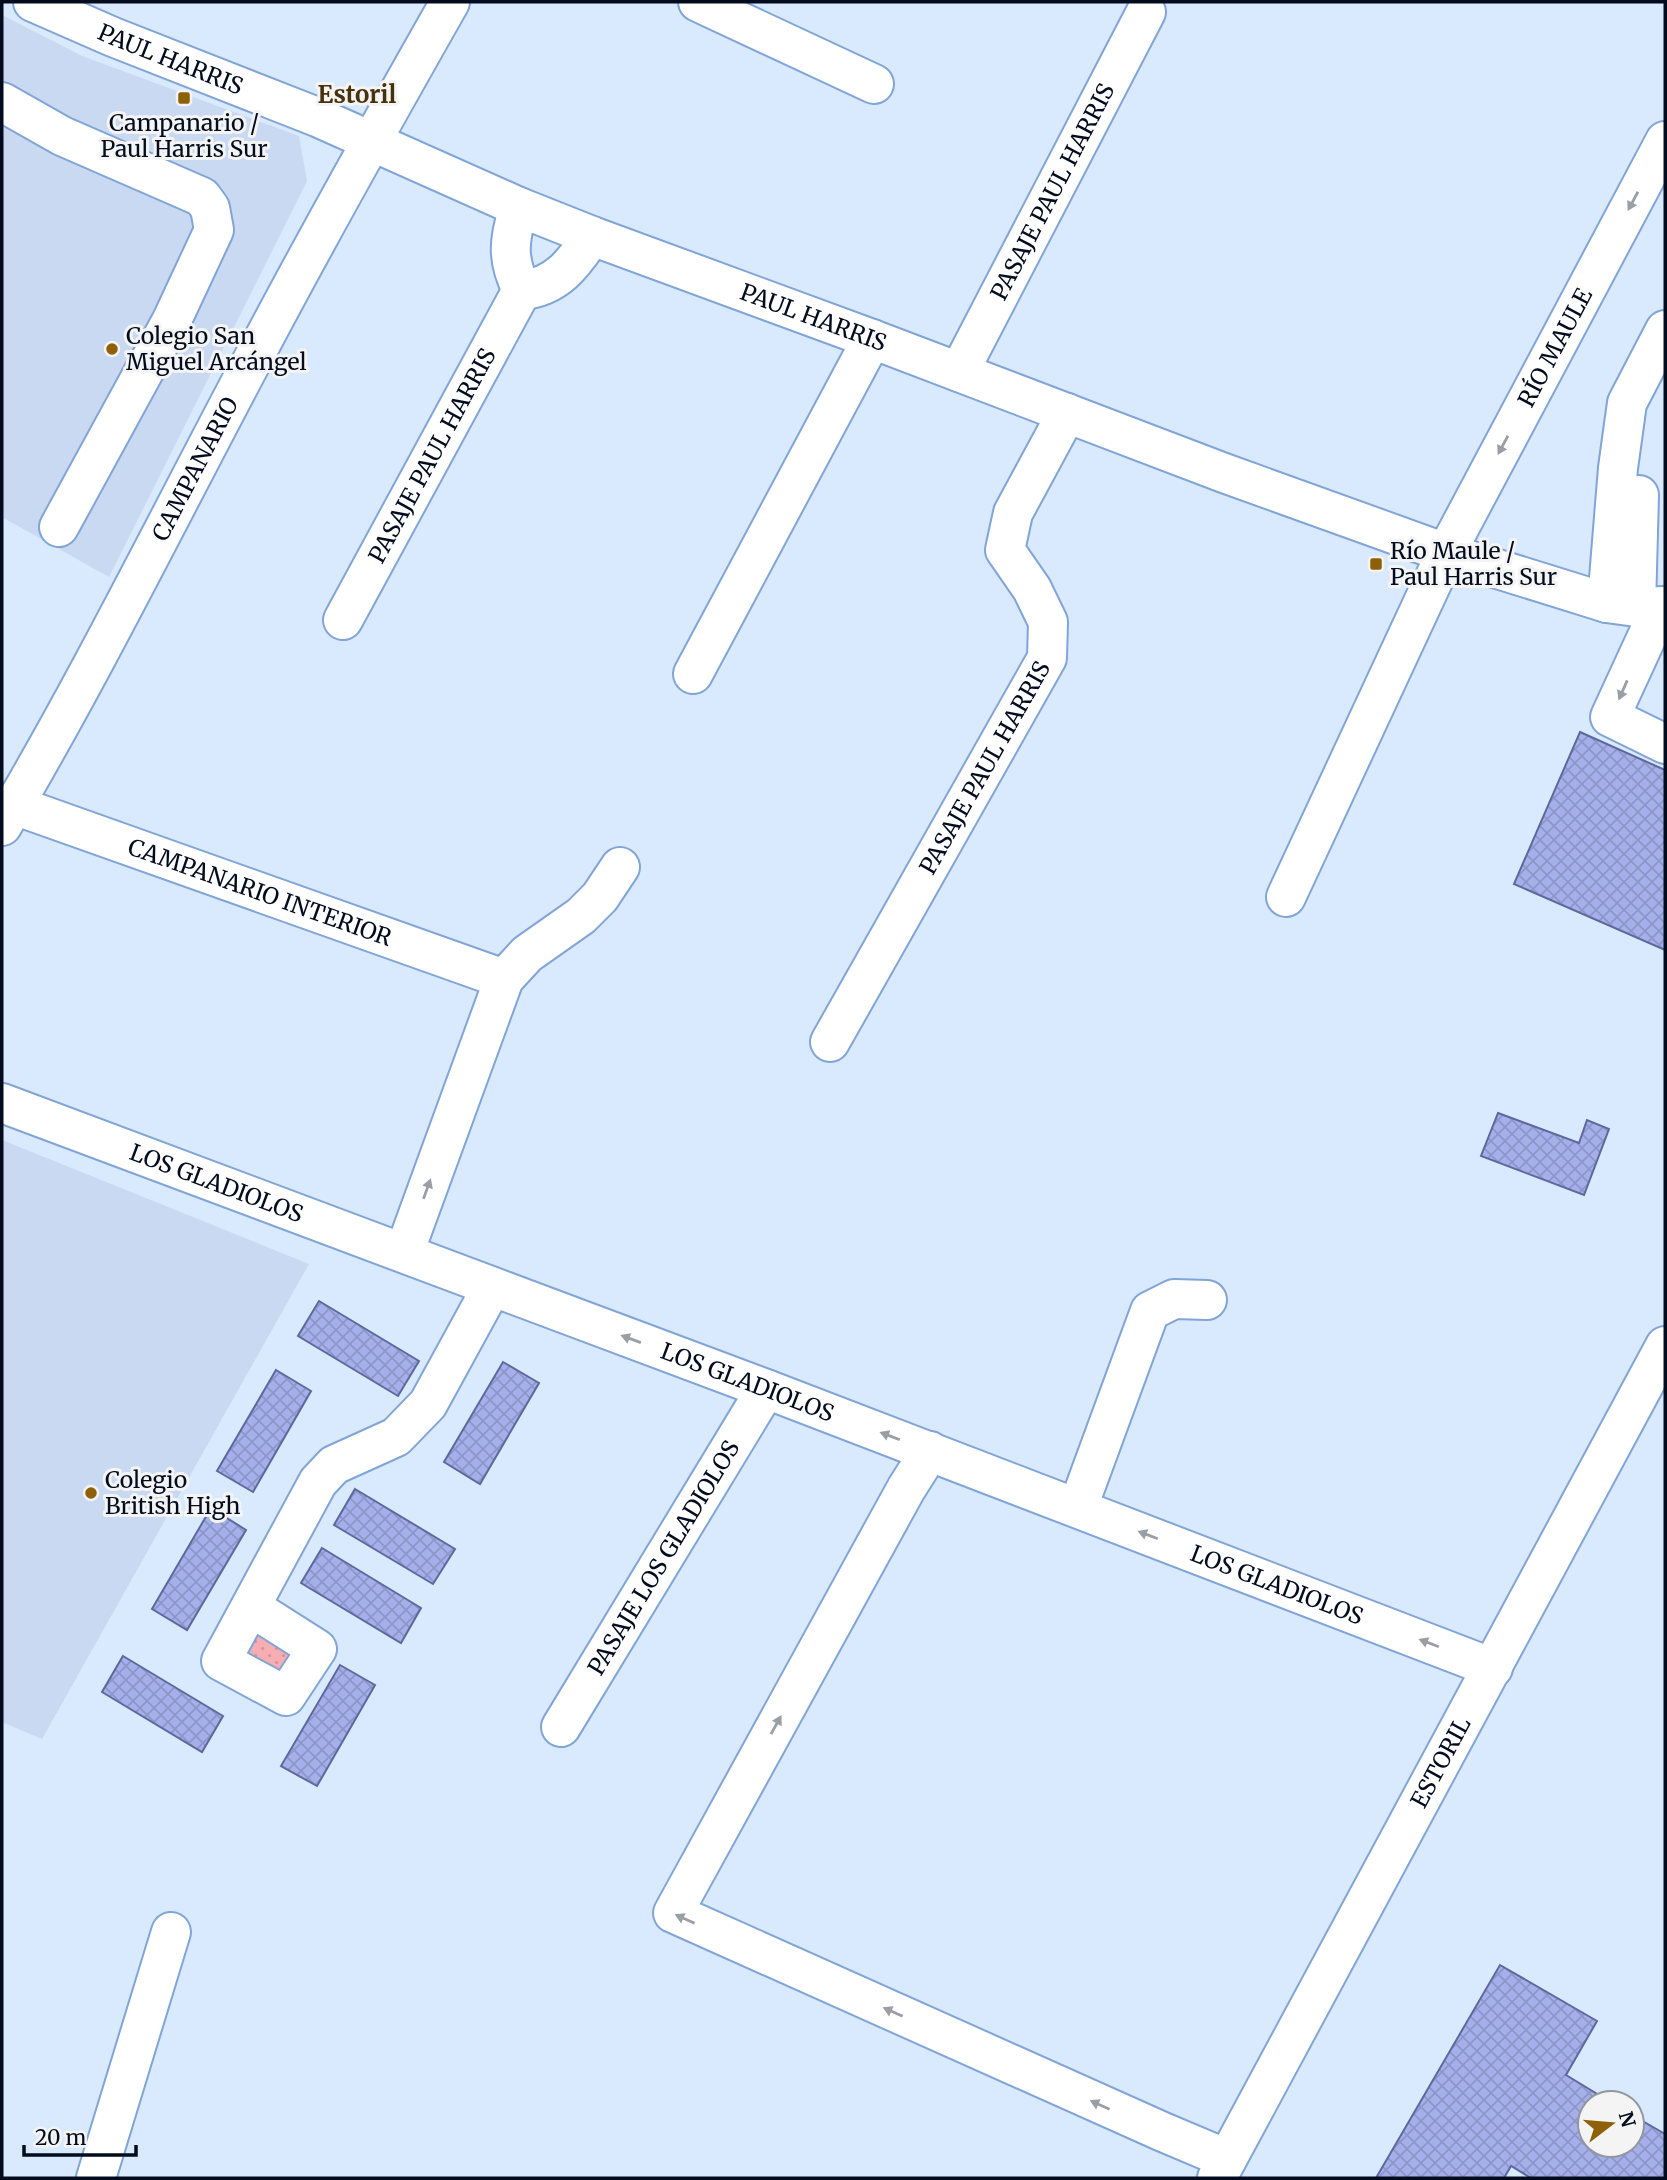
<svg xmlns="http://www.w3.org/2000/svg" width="1667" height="2180" viewBox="0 0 1667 2180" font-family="Merriweather,serif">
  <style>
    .built { fill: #c8d9f1 }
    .grass { fill: url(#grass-dots) }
    .building { fill: url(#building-cross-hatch); stroke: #5f689d; stroke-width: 2 }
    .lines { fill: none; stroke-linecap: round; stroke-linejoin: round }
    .minor-casing { stroke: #80a5d6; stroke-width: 42 }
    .major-casing { stroke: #80a5d6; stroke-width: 42 }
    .minor { stroke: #fff; stroke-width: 38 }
    .major { stroke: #fff; stroke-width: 38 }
    .oneway { fill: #9a9ea5 }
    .poi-dot { fill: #8e6007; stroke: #f4f4f4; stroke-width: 2.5 }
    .labels { text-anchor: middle; stroke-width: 6; stroke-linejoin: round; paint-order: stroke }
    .street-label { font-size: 23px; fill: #020c1e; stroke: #f4f4f4 }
    .poi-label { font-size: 23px; fill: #020c1e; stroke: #f4f4f4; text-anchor: start }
    .neighbourhood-label { font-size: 24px; font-weight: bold; fill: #47310c; stroke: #f4f4f4 }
  </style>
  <defs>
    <pattern id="grass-dots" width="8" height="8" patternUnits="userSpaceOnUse" patternTransform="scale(1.75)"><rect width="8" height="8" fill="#f7aeb2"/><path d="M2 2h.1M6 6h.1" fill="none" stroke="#d29499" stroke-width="1.8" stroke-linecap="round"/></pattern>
    <pattern id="building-cross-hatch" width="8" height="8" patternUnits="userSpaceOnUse" patternTransform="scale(1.75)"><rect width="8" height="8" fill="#a5b0ea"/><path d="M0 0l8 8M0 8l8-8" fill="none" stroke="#8c96c8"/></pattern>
  </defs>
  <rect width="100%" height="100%" fill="#d9e9fe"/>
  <!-- built -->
  <g class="built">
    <path d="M2 15 82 56 299 136 307 181 109 577 2 517Z"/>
    <path d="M2 1140 309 1264 42 1739 2 1722Z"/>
  </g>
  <!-- grass -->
  <path class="grass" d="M251 1607 317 1649 286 1696 221 1661Z"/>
  <!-- building -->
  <g class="building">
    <path d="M1580 732 1665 770V950L1514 884Z"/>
    <path d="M1498 1113 1579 1143 1587 1120 1609 1129 1584 1195 1481 1156Z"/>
    <path d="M319 1301 419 1361 398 1396 298 1336Z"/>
    <path d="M503 1362 539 1383 480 1484 444 1462Z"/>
    <path d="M276 1370 311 1391 253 1492 217 1471Z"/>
    <path d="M355 1489 455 1549 433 1584 334 1525Z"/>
    <path d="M211 1508 246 1530 187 1630 152 1609Z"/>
    <path d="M322 1548 421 1608 401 1643 301 1583Z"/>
    <path d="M123 1656 223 1716 202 1752 102 1692Z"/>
    <path d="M340 1665 375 1685 317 1786 281 1766Z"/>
    <path d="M1500 1965 1597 2021 1566 2075 1612 2103H1590V2145H1632V2115L1665 2134V2178H1531L1511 2166 1504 2178H1376Z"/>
  </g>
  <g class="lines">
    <defs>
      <g id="minor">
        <path id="s1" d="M33 2 113 37 317 117 519 207 592 236 872 339 1224 473 1446 553 1607 603 1636 607 1665 606"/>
        <path d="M698 2 874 84"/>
        <path d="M2 102 62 136 202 197 210 208 214 230 172 320 59 527"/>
        <path d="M519 207C509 239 506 259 522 290 557 287 574 263 592 236"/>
        <path id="s2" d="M959 372 1146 12"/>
        <path d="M1607 603 1618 468 1627 403 1665 330"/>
        <path d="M1636 607 1639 495"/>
        <path id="s3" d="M343 620 522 290"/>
        <path d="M1651 628 1610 717 1665 744"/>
        <path d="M693 674 872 339"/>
        <path id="s4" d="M14 805 504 979"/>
        <path id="s5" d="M2 826C92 674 170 515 253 359 316 239 383 120 450 2"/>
        <path id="s6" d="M1286 897 1446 553 1665 141"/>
        <path id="s7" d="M830 1042 1047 658 1048 622 1032 589 1005 550 1013 513 1067 413"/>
        <path id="s8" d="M2 1103 766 1389 1493 1668"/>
        <path d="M404 1253 504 979 527 954 581 916 600 897 620 867"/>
        <path d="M930 1451 906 1489 673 1913 1163 2132 1227 2159"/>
        <path d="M1078 1507 1150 1311 1174 1299 1207 1300"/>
        <path d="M251 1607 317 1649 286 1696 221 1661 318 1482 334 1465 396 1437 428 1404 492 1287"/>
        <path id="s9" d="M561 1727 766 1389"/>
        <path d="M96 2178 171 1932"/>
      </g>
      <g id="major">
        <path id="s10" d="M1217 2178 1665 1346"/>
      </g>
    </defs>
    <!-- minor casing -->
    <use href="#minor" class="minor-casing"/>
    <!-- major casing -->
    <use href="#major" class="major-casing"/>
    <!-- minor -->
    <use href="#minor" class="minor"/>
    <!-- major -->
    <use href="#major" class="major"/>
  </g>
  <!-- one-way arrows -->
  <defs><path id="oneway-solid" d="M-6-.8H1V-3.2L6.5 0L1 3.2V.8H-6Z" transform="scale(1.75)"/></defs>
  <g class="oneway">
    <use href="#oneway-solid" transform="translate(1633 201) rotate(118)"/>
    <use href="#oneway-solid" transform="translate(1503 445) rotate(118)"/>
    <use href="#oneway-solid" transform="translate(1623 690) rotate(114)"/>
    <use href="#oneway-solid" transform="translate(427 1189) rotate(-70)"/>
    <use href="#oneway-solid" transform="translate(631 1339) rotate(-160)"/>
    <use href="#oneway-solid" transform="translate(890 1436) rotate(-159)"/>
    <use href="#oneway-solid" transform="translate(1148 1535) rotate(-159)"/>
    <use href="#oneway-solid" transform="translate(1429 1643) rotate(-159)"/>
    <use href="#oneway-solid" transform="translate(776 1725) rotate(-61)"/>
    <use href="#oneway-solid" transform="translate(685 1919) rotate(-156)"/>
    <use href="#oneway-solid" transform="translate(893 2012) rotate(-156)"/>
    <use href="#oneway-solid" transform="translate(1100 2105) rotate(-156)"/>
  </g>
  <!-- markers -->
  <g class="poi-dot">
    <rect x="177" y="91" width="14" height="14" rx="3.5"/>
    <circle cx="112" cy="349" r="7"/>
    <rect x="1369" y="557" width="14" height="14" rx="3.5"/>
    <circle cx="91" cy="1493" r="7"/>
  </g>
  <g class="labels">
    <!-- street labels -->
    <g class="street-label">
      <text dy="8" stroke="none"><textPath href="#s1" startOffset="149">PAUL HARRIS</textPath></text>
      <text dy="8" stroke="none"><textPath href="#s2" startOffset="203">PASAJE PAUL HARRIS</textPath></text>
      <text dy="8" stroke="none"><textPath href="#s1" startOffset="842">PAUL HARRIS</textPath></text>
      <text dy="8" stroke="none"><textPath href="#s6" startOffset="612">RÍO MAULE</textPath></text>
      <text dy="8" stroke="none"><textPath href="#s3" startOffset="187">PASAJE PAUL HARRIS</textPath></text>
      <text dy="8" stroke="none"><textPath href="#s5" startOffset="406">CAMPANARIO</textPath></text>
      <text dy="8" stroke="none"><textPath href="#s7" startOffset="315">PASAJE PAUL HARRIS</textPath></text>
      <text dy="8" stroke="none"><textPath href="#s4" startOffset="261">CAMPANARIO INTERIOR</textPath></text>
      <text dy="8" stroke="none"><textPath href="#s8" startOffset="229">LOS GLADIOLOS</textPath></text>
      <text dy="8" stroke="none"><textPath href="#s8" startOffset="796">LOS GLADIOLOS</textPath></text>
      <text dy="8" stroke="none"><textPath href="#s9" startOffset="198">PASAJE LOS GLADIOLOS</textPath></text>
      <text dy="8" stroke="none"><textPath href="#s8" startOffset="1363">LOS GLADIOLOS</textPath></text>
      <text dy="8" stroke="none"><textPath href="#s10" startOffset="472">ESTORIL</textPath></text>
    </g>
    <!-- poi labels -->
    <g class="poi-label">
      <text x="184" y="131" text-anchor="middle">Campanario /<tspan x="184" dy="26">Paul Harris Sur</tspan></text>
      <text x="126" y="344">Colegio San<tspan x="126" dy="26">Miguel Arcángel</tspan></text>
      <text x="1390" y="559">Río Maule /<tspan x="1390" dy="26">Paul Harris Sur</tspan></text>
      <text x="105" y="1488">Colegio<tspan x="105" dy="26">British High</tspan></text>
    </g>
    <!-- neighbourhood labels -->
    <g class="neighbourhood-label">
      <text x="357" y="103">Estoril</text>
    </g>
  </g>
  <!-- border -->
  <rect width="1667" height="2180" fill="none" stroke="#020c1e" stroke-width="7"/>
  <!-- north arrow -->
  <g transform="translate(1611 2124) rotate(74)"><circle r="33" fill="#f4f4f4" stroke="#93979e" stroke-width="2"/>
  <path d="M0-5L12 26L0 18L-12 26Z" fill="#8e6007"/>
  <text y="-10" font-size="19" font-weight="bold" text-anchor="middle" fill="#020c1e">N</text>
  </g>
  <!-- scale -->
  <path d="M24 2145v10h112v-10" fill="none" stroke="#020c1e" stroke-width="3.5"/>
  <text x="35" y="2145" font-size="21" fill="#020c1e" stroke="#f4f4f4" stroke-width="5" paint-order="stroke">20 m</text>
</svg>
